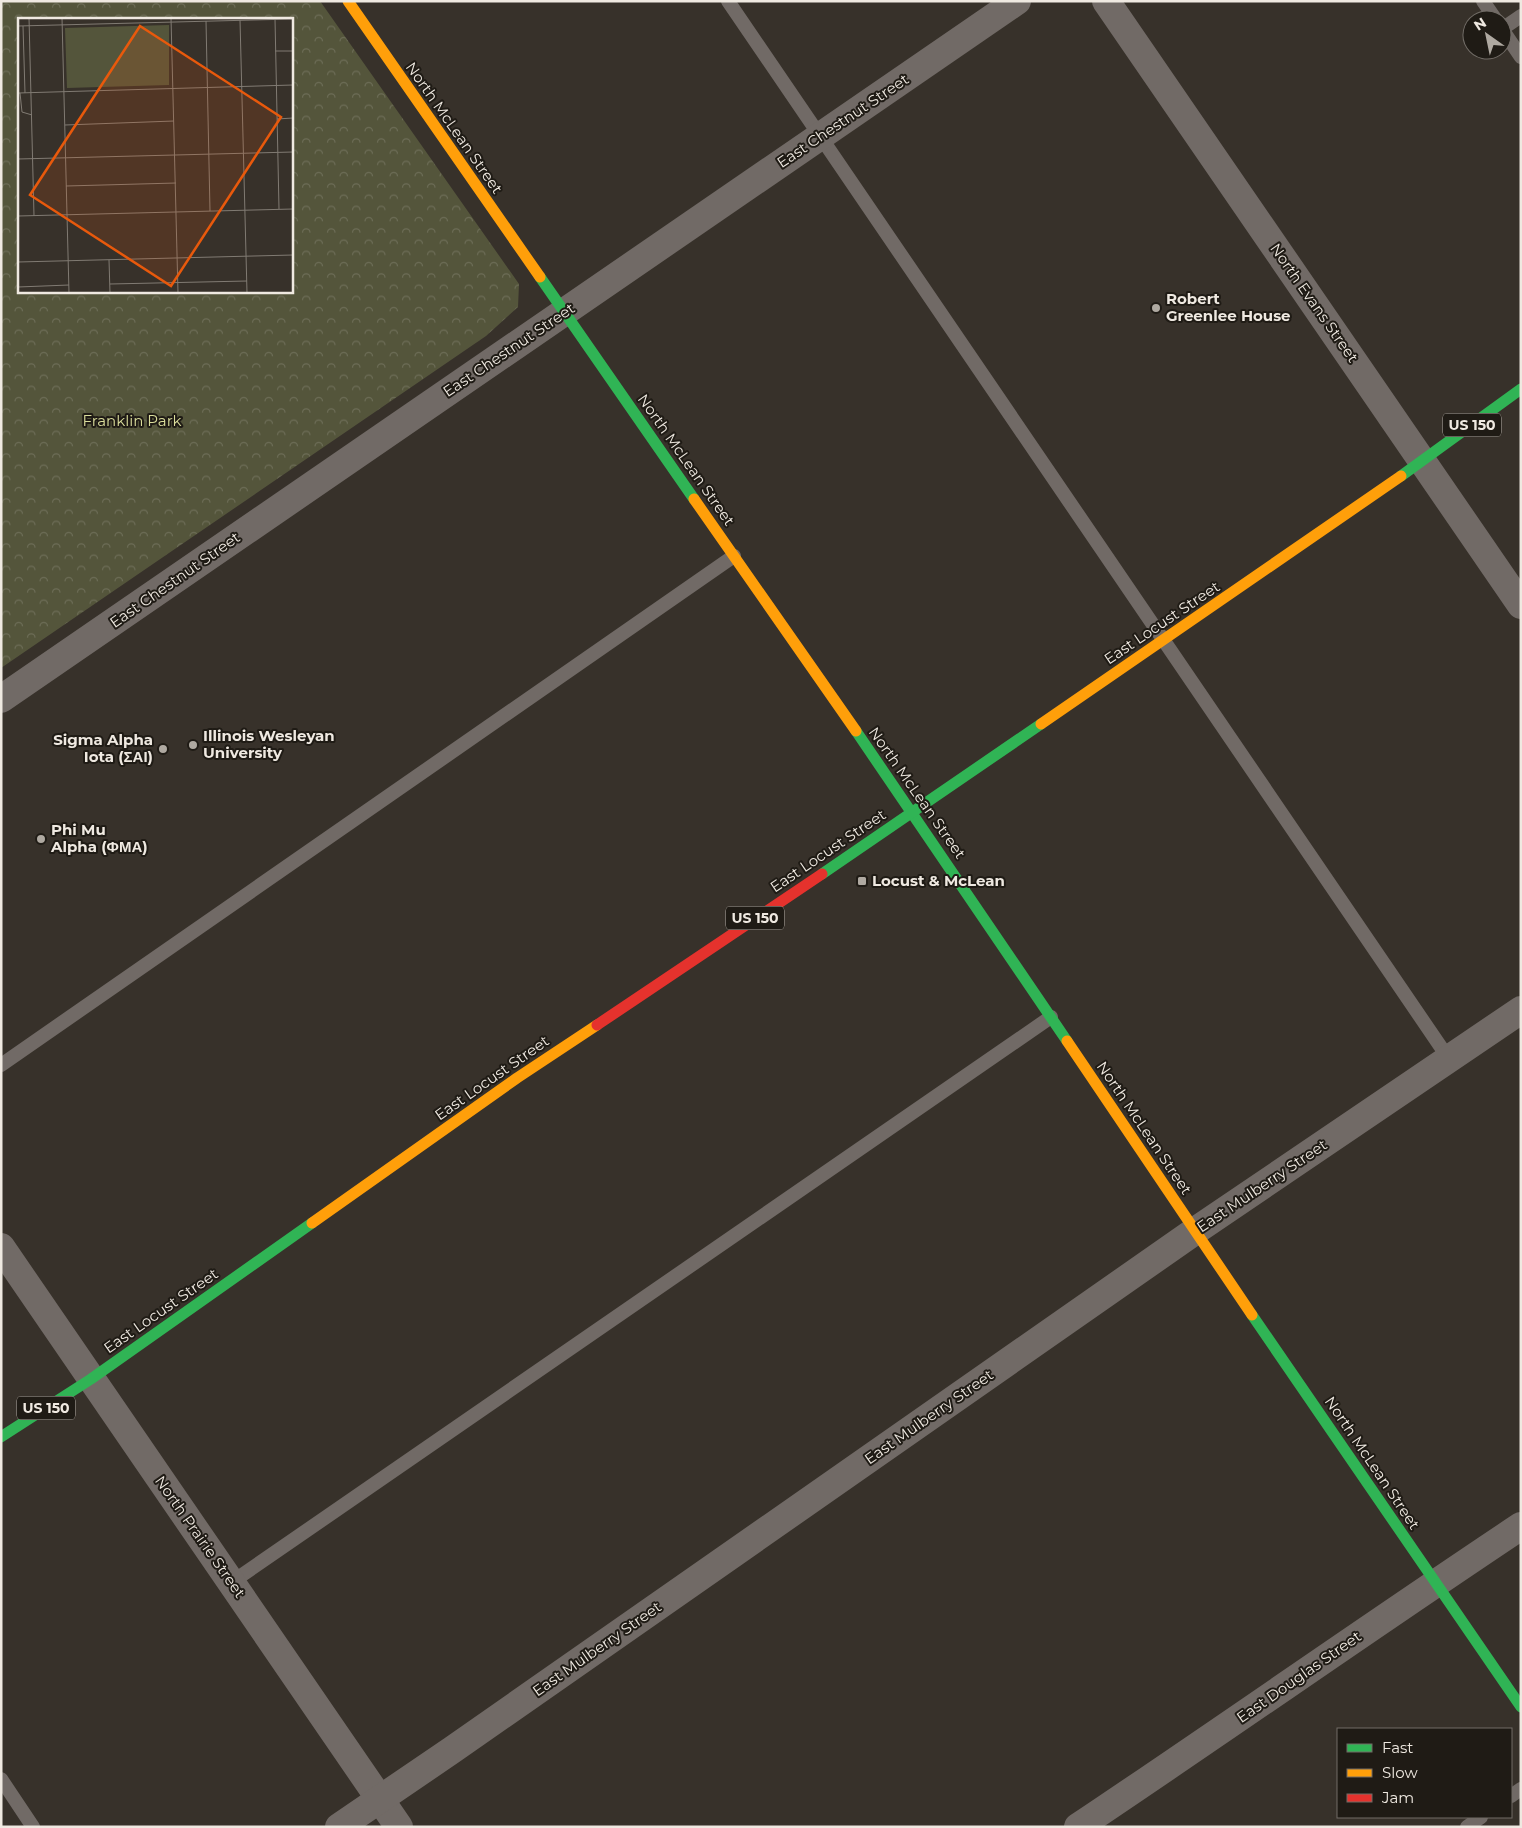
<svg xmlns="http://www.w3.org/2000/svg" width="1522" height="1828" viewBox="0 0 1522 1828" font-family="Montserrat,sans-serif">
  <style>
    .park { fill: url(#park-crowns); fill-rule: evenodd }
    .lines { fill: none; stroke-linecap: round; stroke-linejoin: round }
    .lane { stroke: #716a66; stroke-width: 14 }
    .street { stroke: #716a66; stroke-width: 28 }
    .fast { stroke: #30b455; stroke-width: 11 }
    .slow { stroke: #ff9f0a; stroke-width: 11 }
    .jam { stroke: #e5322d; stroke-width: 11 }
    .poi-dot { fill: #afa9a1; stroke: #1f1b15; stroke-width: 2 }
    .labels { text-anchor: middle; stroke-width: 4; stroke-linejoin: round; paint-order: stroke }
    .shield { fill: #1f1b15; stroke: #b1aba4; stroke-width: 1 }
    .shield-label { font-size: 14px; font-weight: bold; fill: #efe9e1 }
    .street-label { font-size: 15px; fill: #efe9e1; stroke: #1f1b15 }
    .poi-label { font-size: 15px; font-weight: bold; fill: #efe9e1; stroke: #1f1b15; text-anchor: start }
    .park-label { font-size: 15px; fill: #dbde9c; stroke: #1f1b15 }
    .inset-road { fill: none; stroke: #817b73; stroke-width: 1 }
    .view { fill: #e8590c; fill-opacity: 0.15; stroke: #e8590c; stroke-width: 2.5 }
    .inset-edge { fill: none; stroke: #efe9e1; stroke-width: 2.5 }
  </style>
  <defs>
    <pattern id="park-crowns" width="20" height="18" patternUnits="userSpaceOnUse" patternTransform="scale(1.25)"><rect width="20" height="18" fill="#54553b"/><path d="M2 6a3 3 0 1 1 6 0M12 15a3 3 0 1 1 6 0" fill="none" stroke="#6d6d57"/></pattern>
  </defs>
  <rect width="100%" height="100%" fill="#37312a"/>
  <!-- park -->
  <path class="park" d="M1 1H320L519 284 518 307 486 336 1 668ZM19 19H291V291H19Z"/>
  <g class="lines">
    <!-- lane -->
    <g class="lane">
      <path d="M728 1 1449 1059"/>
      <path d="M1483 1 1496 20"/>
      <path d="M1502 29 1521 57"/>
      <path d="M1502 29 1521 16"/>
      <path d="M1 1065 734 556"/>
      <path d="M232 1582 1051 1017"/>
      <path d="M1 1779 33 1827"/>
      <path d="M1511 1796 1521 1789"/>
      <path d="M1467 1827 1481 1817"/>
    </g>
    <!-- street -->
    <g class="street">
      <path d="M1106 1 1521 605"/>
      <path d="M1 699 1017 1"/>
      <path d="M1 1247 399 1827"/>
      <path d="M339 1827 452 1750 1195 1231 1521 1010"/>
      <path d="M1078 1827C1226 1728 1372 1625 1521 1526"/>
    </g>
    <!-- fast -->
    <g class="fast">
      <path d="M540 277 694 499"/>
      <path d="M1401 476 1521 389"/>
      <path d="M856 731 1067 1041"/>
      <path d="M822 874 1041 724"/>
      <path d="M1252 1315 1521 1707"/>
      <path d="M1 1437 91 1379 312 1223"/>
    </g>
    <!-- slow -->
    <g class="slow">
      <path d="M348 1 540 277"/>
      <path d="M694 499 856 731"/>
      <path d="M1041 724 1401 476"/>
      <path d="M1067 1041 1252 1315"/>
      <path d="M312 1223 517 1078 597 1025"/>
    </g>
    <!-- jam -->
    <path class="jam" d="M597 1025 822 874"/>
  </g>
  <!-- markers -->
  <g class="poi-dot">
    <circle cx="1156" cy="308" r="5"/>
    <circle cx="193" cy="745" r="5"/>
    <circle cx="163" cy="749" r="5"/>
    <circle cx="41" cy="839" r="5"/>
    <rect x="857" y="876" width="10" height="10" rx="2.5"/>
  </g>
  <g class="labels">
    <!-- shield labels -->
    <g class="shield">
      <rect x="1443" y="413.5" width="58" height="23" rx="4"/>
      <rect x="726" y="906.5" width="58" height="23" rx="4"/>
      <rect x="17" y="1396.5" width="58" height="23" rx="4"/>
    </g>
    <g class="shield-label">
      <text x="1472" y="430">US 150</text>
      <text x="755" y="923">US 150</text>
      <text x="46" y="1413">US 150</text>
    </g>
    <!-- street labels -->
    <g class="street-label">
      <text transform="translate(843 121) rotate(-34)" y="5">East Chestnut Street</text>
      <text transform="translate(454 128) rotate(55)" y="5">North McLean Street</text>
      <text transform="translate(1314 303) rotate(55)" y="5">North Evans Street</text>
      <text transform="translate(509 350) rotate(-34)" y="5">East Chestnut Street</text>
      <text transform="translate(686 460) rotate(55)" y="5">North McLean Street</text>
      <text transform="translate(175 580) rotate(-35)" y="5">East Chestnut Street</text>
      <text transform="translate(1162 623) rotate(-34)" y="5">East Locust Street</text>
      <text transform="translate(917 793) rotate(55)" y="5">North McLean Street</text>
      <text transform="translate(828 851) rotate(-34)" y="5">East Locust Street</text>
      <text transform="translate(492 1078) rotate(-35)" y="5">East Locust Street</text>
      <text transform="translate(1144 1128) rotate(56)" y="5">North McLean Street</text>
      <text transform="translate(1262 1186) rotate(-34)" y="5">East Mulberry Street</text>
      <text transform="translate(161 1311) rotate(-35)" y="5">East Locust Street</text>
      <text transform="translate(929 1417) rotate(-35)" y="5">East Mulberry Street</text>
      <text transform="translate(1372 1463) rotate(56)" y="5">North McLean Street</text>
      <text transform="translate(200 1537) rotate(55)" y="5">North Prairie Street</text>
      <text transform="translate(597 1649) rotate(-35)" y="5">East Mulberry Street</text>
      <text transform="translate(1299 1677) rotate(-35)" y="5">East Douglas Street</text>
    </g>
    <!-- poi labels -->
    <g class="poi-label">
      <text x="1166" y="304">Robert<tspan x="1166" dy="17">Greenlee House</tspan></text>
      <text x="203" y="741">Illinois Wesleyan<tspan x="203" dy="17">University</tspan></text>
      <text x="153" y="745" text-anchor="end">Sigma Alpha<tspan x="153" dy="17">Iota (ΣΑΙ)</tspan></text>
      <text x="51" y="835">Phi Mu<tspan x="51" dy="17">Alpha (ΦΜΑ)</tspan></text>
      <text x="872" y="886">Locust &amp; McLean</text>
    </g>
    <!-- park labels -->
    <g class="park-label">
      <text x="132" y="426">Franklin Park</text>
    </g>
  </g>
  <!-- overview -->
  <g transform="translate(18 18)">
    <rect width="275" height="275" fill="#37312a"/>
    <path d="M151 7V67L49 70 47 10Z" fill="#54553b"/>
    <path class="inset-road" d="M11 0 16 198M44 0 51 275M153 0 160 275M257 1 261 191M222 2 229 275M188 3 192 193M0 8 275 1M5 8 7 75M257 33H275M0 75 275 67M2 75 4 94 14 97M259 101 275 100M47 107 156 103M0 141 275 134M48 168 158 165M0 198 275 191M91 242 92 275M0 244 275 237M92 266 229 263M0 269 51 267"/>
    <path class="view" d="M122 8 263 99 153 268 12 177Z"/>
    <rect width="275" height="275" class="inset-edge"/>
  </g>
  <!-- border -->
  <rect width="1522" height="1828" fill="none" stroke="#efe9e1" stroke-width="5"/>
  <!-- legend -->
  <rect x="1337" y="1728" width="175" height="90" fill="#1f1b15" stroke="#726d67"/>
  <rect x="1347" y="1744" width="25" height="8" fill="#30b455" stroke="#726d67"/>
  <text x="1382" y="1753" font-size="15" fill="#efe9e1">Fast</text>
  <rect x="1347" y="1769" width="25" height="8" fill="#ff9f0a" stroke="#726d67"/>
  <text x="1382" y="1778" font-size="15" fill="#efe9e1">Slow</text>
  <rect x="1347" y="1794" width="25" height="8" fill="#e5322d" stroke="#726d67"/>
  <text x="1382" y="1803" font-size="15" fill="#efe9e1">Jam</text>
  <!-- north arrow -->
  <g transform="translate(1487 35) rotate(327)"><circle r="24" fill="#1f1b15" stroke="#726d67"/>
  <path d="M0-4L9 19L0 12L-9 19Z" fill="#afa9a1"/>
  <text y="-8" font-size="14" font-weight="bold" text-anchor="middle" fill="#efe9e1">N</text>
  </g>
</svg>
